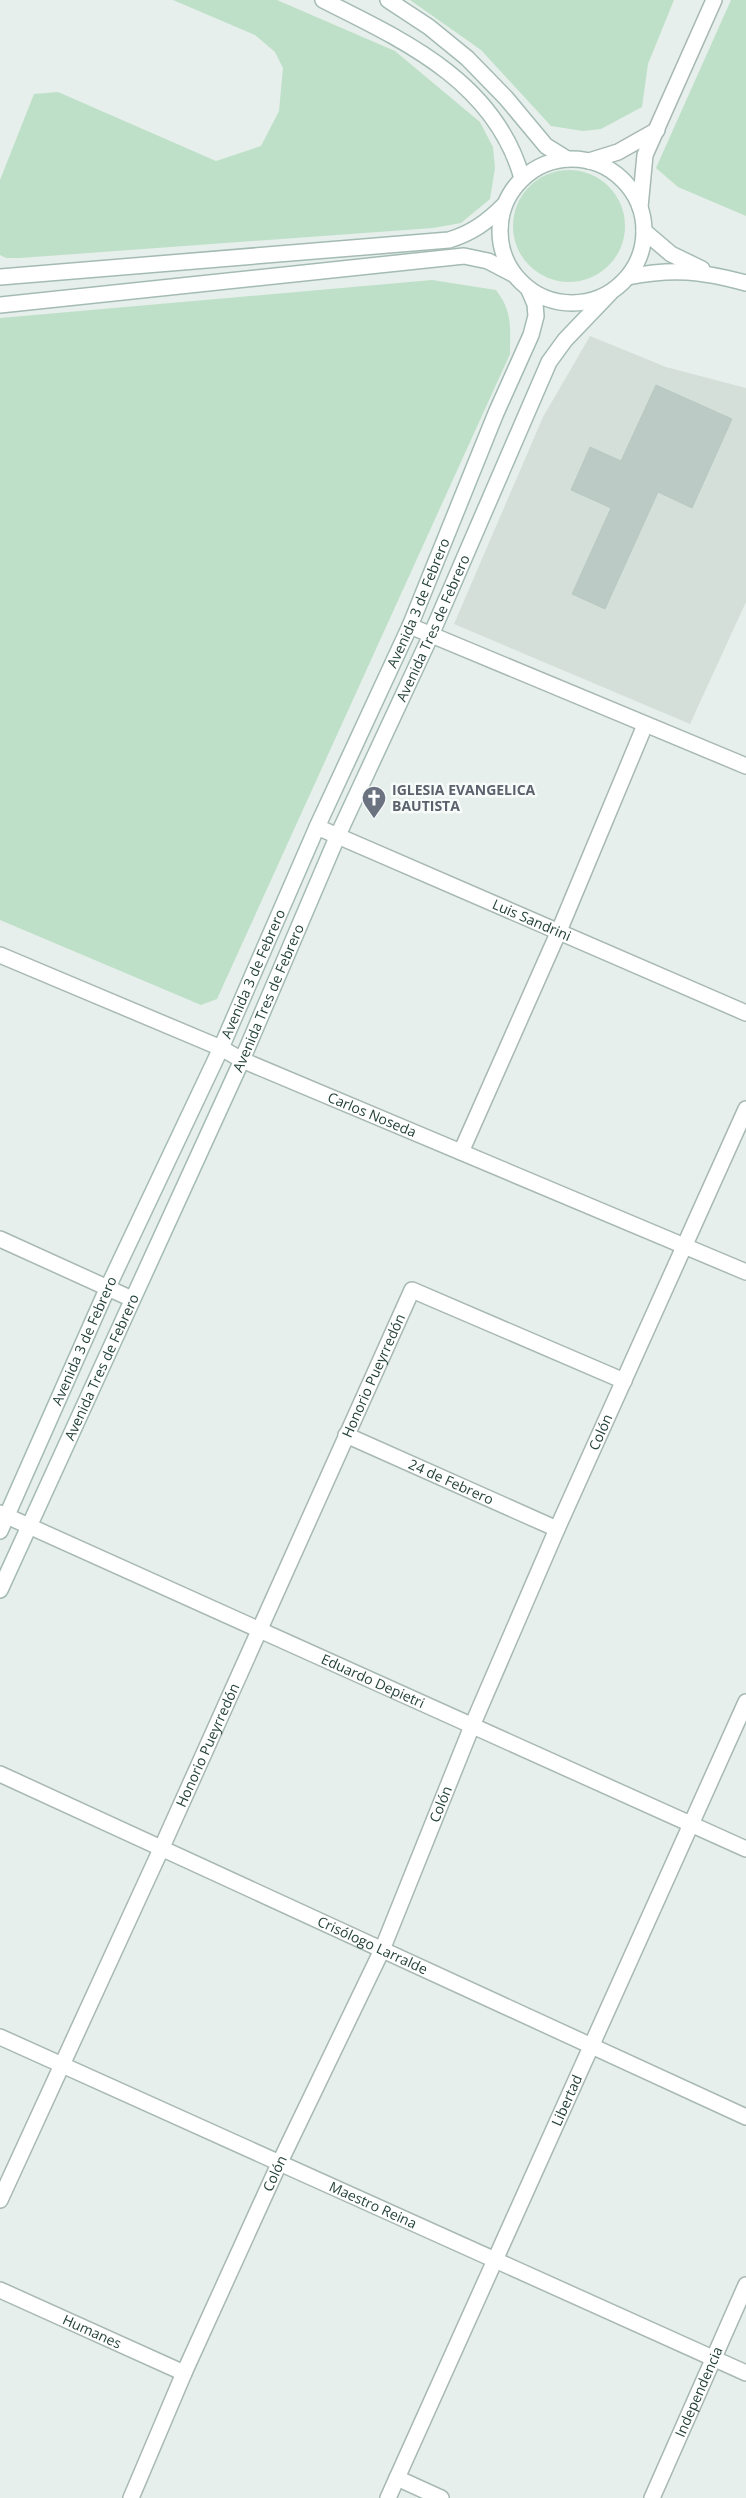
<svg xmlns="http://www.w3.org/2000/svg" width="746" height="2498" viewBox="0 0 746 2498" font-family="'Open Sans',sans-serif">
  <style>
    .built { fill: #d4dfda }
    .green { fill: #bfe0c8 }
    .building { fill: #bbcac4; stroke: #b8c9c2 }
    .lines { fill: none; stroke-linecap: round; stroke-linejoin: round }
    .street-casing { stroke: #a8b8b2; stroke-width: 18 }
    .secondary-casing { stroke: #a4bbb3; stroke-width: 18 }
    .street { stroke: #fff; stroke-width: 15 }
    .secondary { stroke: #fff; stroke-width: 15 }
    .labels { text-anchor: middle; stroke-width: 5; stroke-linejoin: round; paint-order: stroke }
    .street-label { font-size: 14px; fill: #24423a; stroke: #f7fbf9 }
    .worship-label { font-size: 14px; font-weight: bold; fill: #5b616d; stroke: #f7fbf9; text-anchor: start }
  </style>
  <rect width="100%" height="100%" fill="#e6efeb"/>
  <!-- built -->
  <path class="built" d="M590 336 666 367 746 388V602L690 724 454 624 543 417Z"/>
  <!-- green -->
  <g class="green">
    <path d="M173 0H277L395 51 480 122 493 147 495 168 490 199 461 223 433 228 20 258H6L0 255V180L34 94 58 92 216 161 261 146 279 111 283 68 275 52 255 35Z"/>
    <path d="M410 0H674L648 64 642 107 601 129 583 131 551 126 481 50Z"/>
    <path d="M731 0H746V216L678 187 656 168Z"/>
    <circle cx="569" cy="226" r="56"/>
    <path d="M432 280 496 290C513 312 510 328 510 354L217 999 201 1005 0 920V318Z"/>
  </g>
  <!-- building -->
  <path class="building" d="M656 385 732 419 692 508 658 492 605 609 572 594 611 508 571 490 590 447 621 461Z"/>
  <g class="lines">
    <defs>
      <g id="street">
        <path d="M589 161 618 152 657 130"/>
        <path d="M640 207 645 155 714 0"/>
        <path d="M410 626 746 766"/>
        <path id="s1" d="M317 827 746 1013"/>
        <path id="s2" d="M0 955 221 1048 242 1060 746 1272"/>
        <path d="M461 1152 559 931 645 725"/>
        <path d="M0 1239 132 1299"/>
        <path id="s3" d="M346 1435 557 1529"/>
        <path id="s4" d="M0 1513 746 1849"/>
        <path id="s5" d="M0 1774 746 2117"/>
        <path id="s6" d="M0 2037 746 2373"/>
        <path id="s7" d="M0 2200 162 1847 412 1290 624 1381"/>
        <path id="s8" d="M0 2290 184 2373"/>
        <path d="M397 2478 441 2498"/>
        <path id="s9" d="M131 2498 184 2373 279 2164 382 1950 472 1726 557 1529 746 1109"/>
        <path id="s10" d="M388 2498 746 1702"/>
        <path id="s11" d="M652 2498 746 2285"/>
      </g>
      <g id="secondary">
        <path d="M323 0C405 41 495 82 522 178"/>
        <path d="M388 0 429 27 467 58 506 98 546 146 567 159"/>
        <circle cx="572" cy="231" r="72"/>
        <path d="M644 231 671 254 702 269"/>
        <path d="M0 277 449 240C472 233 487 222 504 205"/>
        <path d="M628 277C674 268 701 271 746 283"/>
        <path d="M0 305 464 256 488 261 513 274"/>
        <path id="s12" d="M0 1531 108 1287 221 1048 317 827 410 626 496 413 531 335 536 316 535 304 529 290"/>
        <path id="s13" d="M0 1590 242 1060 338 835 431 635 549 362 565 340 610 293"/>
      </g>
    </defs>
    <!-- street casing -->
    <use href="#street" class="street-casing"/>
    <!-- secondary casing -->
    <use href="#secondary" class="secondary-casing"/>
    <!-- street -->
    <use href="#street" class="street"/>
    <!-- secondary -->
    <use href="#secondary" class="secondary"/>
  </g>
  <!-- icons -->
  <defs>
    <symbol id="church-pin" viewBox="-11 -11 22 30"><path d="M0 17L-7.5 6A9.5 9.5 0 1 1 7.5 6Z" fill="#6b7280" stroke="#f7fbf9"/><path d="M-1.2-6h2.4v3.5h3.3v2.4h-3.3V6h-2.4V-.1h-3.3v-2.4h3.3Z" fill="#fff"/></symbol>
  </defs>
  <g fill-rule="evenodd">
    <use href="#church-pin" x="360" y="784" width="28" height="38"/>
  </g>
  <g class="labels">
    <!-- street labels -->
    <g class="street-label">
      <text dy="5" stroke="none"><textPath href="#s12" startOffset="1018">Avenida 3 de Febrero</textPath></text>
      <text dy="5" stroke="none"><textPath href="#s13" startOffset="1055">Avenida Tres de Febrero</textPath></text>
      <text dy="5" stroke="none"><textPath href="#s1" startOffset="234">Luis Sandrini</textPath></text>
      <text dy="5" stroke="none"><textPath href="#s12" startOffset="612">Avenida 3 de Febrero</textPath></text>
      <text dy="5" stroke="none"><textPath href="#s13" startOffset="650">Avenida Tres de Febrero</textPath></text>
      <text dy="5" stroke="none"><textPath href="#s2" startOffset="405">Carlos Noseda</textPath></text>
      <text dy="5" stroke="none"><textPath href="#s12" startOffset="208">Avenida 3 de Febrero</textPath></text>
      <text dy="5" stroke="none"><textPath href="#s13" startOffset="245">Avenida Tres de Febrero</textPath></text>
      <text dy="5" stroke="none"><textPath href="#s7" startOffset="905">Honorio Pueyrredón</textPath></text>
      <text dy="5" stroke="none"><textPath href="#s9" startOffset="1165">Colón</textPath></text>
      <text dy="5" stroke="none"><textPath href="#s3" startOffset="115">24 de Febrero</textPath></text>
      <text dy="5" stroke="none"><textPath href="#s4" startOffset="409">Eduardo Depietri</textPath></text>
      <text dy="5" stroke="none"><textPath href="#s7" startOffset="500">Honorio Pueyrredón</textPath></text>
      <text dy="5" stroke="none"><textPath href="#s9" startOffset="760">Colón</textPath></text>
      <text dy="5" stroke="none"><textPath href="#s5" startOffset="410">Crisólogo Larralde</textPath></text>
      <text dy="5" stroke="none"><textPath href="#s10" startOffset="436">Libertad</textPath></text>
      <text dy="5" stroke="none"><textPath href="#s9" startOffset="355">Colón</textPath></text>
      <text dy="5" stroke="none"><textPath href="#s6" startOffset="409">Maestro Reina</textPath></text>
      <text dy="5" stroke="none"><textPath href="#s8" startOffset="101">Humanes</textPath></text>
      <text dy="5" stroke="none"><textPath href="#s11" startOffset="116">Independencia</textPath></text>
    </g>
    <!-- worship labels -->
    <g class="worship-label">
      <text x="392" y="795">IGLESIA EVANGELICA<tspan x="392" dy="16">BAUTISTA</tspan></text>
    </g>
  </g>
</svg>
